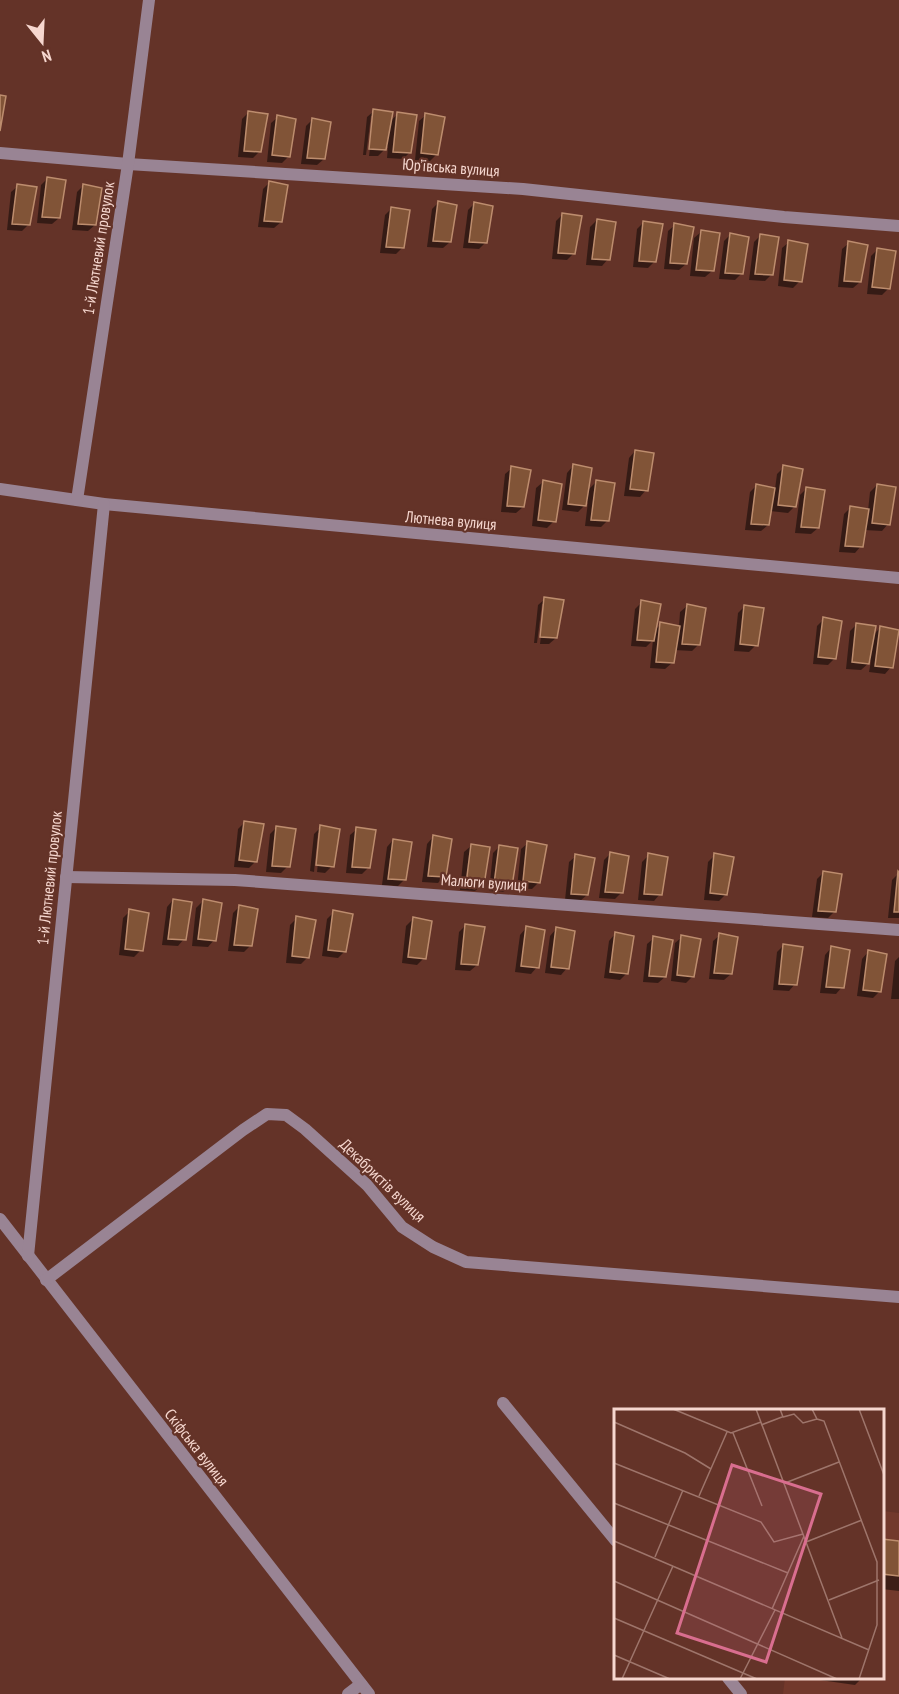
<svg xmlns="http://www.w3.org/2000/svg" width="899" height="1694" viewBox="0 0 899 1694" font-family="'PT Sans Narrow',sans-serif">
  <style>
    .built { fill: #72392c }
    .shadow { fill: #0007 }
    .building { fill: #815437; stroke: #bd8d6e; stroke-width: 1.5 }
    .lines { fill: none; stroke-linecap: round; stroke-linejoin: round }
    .street { stroke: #998494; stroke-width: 12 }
    .labels { text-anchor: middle; stroke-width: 4.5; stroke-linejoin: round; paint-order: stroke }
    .street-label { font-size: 16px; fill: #f6d7cf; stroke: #643328 }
    .inset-road { fill: none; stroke: #9e756b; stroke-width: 1.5 }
    .view { fill: #d96e8f; fill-opacity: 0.15; stroke: #d96e8f; stroke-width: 3 }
    .inset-edge { fill: none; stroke: #f6d7cf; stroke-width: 3 }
  </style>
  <rect width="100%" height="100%" fill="#643328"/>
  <!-- built -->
  <path class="built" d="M883 1511 899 1513V1694H783L785 1678H882Z"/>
  <!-- shadow -->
  <g class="shadow">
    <path d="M374 111 389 122 398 114 409 153 403 159 387 158 388 146 378 156H369L374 116H371L366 155H363L367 117Z"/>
    <path d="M249 112 260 151 253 158 238 157 242 119Z"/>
    <path d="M426 115 437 154 430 161 415 160 419 121Z"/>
    <path d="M278 117 289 156 282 163 267 162 271 123Z"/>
    <path d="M312 120 324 159 317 165 301 164 306 126Z"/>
    <path d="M47 179 59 218 52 224 37 223 41 185Z"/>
    <path d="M269 183 281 222 274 228 258 227 263 189Z"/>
    <path d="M18 186 29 224 22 231 7 230 11 192Z"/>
    <path d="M83 186 95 225 88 231 72 230 77 192Z"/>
    <path d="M438 203 450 242 443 248 427 247 432 209Z"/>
    <path d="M474 204 485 243 479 249 463 248 468 210Z"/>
    <path d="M391 209 402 248 396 254 380 253 385 215Z"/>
    <path d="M563 214 574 253 567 260 552 259 556 221Z"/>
    <path d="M597 220 608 259 602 266 586 265 590 227Z"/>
    <path d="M644 222 655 261 648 268 633 267 637 229Z"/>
    <path d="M675 225 686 264 679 270 664 269 668 231Z"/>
    <path d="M701 232 712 271 705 277 690 276 694 238Z"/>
    <path d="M730 235 741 274 735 280 719 279 724 241Z"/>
    <path d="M760 236 771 275 765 281 749 280 754 242Z"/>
    <path d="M789 242 800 281 793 288 778 286 782 248Z"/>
    <path d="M849 243 860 282 853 288 838 287 842 249Z"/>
    <path d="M878 249 889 288 882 295 867 294 871 256Z"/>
    <path d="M635 451 646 490 640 497 624 496 629 458Z"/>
    <path d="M573 466 587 491 596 482 607 521 601 527 585 526 588 502 578 512 562 510 567 473Z"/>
    <path d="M784 467 795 506 788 513 770 511 768 525 761 531 745 530 750 492 756 486 775 489 777 474Z"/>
    <path d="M512 468 523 507 516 513 501 512 505 474Z"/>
    <path d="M543 482 554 521 547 528 532 526 536 488Z"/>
    <path d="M877 485 888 524 882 531 864 530 861 546 855 553 839 552 844 514 850 508 868 511 870 492Z"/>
    <path d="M806 489 818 528 811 534 795 533 800 495Z"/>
    <path d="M545 599 556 638 549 644H540L545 604H542L537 643H534L538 605Z"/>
    <path d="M642 602 654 631 661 624 679 627 680 612 687 606 698 645 692 651 674 650 672 663 665 669 650 668 653 640 646 647 631 646 635 609Z"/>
    <path d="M745 606 756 645 749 652 734 651 738 613Z"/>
    <path d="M824 619 835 658 828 665 813 664 817 626Z"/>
    <path d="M857 624 872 636 880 628 891 667 885 674 869 672 871 661 861 670 846 669 850 631Z"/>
    <path d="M245 822 256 861 249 868 234 867 238 829Z"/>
    <path d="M277 827 288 866 281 873 266 872 270 834Z"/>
    <path d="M321 827 332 866 325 873 317 872 321 833H318L314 872 310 871 314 834Z"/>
    <path d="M357 829 368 868 362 874 346 873 350 835Z"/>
    <path d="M433 837 444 876 438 883 422 882 427 844Z"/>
    <path d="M393 840 405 879 398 886 382 885 387 847Z"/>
    <path d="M528 843 539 882 532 889 517 888 521 849Z"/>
    <path d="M471 846 482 885 475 891 460 890 464 852Z"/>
    <path d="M500 846 511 885 504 892 489 891 493 853Z"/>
    <path d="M610 854 621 893 615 899 599 898 604 860Z"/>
    <path d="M649 855 660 894 654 901 638 900 642 862Z"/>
    <path d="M715 855 726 894 719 901 704 900 708 862Z"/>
    <path d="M576 856 587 895 580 901 565 900 569 862Z"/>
    <path d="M823 873 835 911 828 918 812 917 817 879Z"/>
    <path d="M899 873V918H888L892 880Z"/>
    <path d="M173 900 184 939 178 946 162 945 167 907Z"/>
    <path d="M203 901 214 940 208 947 192 946 196 908Z"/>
    <path d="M239 907 250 946 244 952 228 951 233 913Z"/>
    <path d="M130 911 141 950 134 957 119 955 123 918Z"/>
    <path d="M334 912 345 951 338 958 322 956 327 919Z"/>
    <path d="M297 918 308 957 301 964 286 963 290 925Z"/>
    <path d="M413 919 424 958 417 965 402 963 406 926Z"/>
    <path d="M466 925 477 965 470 971 455 970 459 932Z"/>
    <path d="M526 928 537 967 531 974 515 972 520 935Z"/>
    <path d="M556 929 567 968 561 975 545 973 550 936Z"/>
    <path d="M615 934 627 973 620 980 604 978 609 941Z"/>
    <path d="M720 935 731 974 724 980 709 979 713 941Z"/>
    <path d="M682 937 693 976 686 983 671 981 675 943Z"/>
    <path d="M654 938 665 977 658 983 643 982 647 944Z"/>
    <path d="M784 945 795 984 789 991 773 990 777 952Z"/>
    <path d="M831 948 842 987 836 994 820 993 825 955Z"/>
    <path d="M868 952 880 991 873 998 857 996 862 959Z"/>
    <path d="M899 957V999H891L895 961Z"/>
    <path d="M882 1540 899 1542V1591L882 1589Z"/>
    <path d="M820 1678H862L855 1685 820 1680Z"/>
  </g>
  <!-- building -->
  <g class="building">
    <path d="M0 95 6 96 0 131Z"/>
    <path d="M373 109 393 112 386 150 369 149Z"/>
    <path d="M248 111 268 114 261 152 244 151Z"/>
    <path d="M397 112 417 115 411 153 393 152Z"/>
    <path d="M425 113 445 117 438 155 421 153Z"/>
    <path d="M277 115 296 119 290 157 272 155Z"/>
    <path d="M312 118 331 122 325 159 307 158Z"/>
    <path d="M47 177 66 180 60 218 42 217Z"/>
    <path d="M269 181 288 185 282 222 264 221Z"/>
    <path d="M17 184 37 187 30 225 12 224Z"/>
    <path d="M83 184 102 188 96 225 78 224Z"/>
    <path d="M438 201 457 205 451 242 433 241Z"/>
    <path d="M474 202 493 206 487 243 469 242Z"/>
    <path d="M391 207 410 210 404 248 386 247Z"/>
    <path d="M562 213 582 216 575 254 558 253Z"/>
    <path d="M597 219 616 222 610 260 592 259Z"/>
    <path d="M643 221 663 224 656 262 639 261Z"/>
    <path d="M674 223 694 227 687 264 670 263Z"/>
    <path d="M701 230 720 233 714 271 696 270Z"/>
    <path d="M730 233 749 237 743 274 725 273Z"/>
    <path d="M760 234 779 237 773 275 755 274Z"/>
    <path d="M788 240 808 244 802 282 784 280Z"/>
    <path d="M848 241 868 245 861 282 844 281Z"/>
    <path d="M877 248 896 251 890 289 872 287Z"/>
    <path d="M635 450 654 453 648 491 630 489Z"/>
    <path d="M573 464 592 468 586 506 568 504Z"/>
    <path d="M783 465 803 469 796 507 778 505Z"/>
    <path d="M511 466 531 470 524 507 507 506Z"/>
    <path d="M543 480 562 484 556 522 538 520Z"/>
    <path d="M596 480 615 483 609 521 591 520Z"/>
    <path d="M756 484 775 488 769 525 751 524Z"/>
    <path d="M877 484 896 487 890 525 872 523Z"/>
    <path d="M806 487 825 490 819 528 801 527Z"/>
    <path d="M850 506 869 509 863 547 845 546Z"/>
    <path d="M544 597 564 600 557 638 540 637Z"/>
    <path d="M641 600 661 604 654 641 637 640Z"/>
    <path d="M687 604 706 608 700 645 682 644Z"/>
    <path d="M744 605 764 608 758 646 740 644Z"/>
    <path d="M823 617 842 621 836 659 818 657Z"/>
    <path d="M660 622 680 626 674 663 656 662Z"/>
    <path d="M856 623 876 626 869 664 852 662Z"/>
    <path d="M880 626 899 630 893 668 875 666Z"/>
    <path d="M244 821 264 824 257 862 239 860Z"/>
    <path d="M320 825 340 829 334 867 316 865Z"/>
    <path d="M276 826 296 829 290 867 272 866Z"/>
    <path d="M356 827 376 830 370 868 352 867Z"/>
    <path d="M433 835 452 839 446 877 428 876Z"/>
    <path d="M393 839 412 842 406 880 388 879Z"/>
    <path d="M527 841 547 845 540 883 523 881Z"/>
    <path d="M471 844 490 847 484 885 466 884Z"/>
    <path d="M499 845 518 848 512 886 494 884Z"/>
    <path d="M610 852 629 856 623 893 605 892Z"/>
    <path d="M648 853 668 857 662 895 644 894Z"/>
    <path d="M714 853 734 857 727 895 710 893Z"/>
    <path d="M575 854 595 858 588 895 571 894Z"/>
    <path d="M823 871 842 874 836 912 818 911Z"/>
    <path d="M898 871 899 872V912H894Z"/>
    <path d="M173 899 192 902 186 940 168 939Z"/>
    <path d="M203 899 222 903 216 941 198 939Z"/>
    <path d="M239 905 258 909 252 946 234 945Z"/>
    <path d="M129 909 149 913 143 951 125 949Z"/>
    <path d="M333 910 353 914 346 952 328 950Z"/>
    <path d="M296 916 316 920 309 958 292 956Z"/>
    <path d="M413 917 432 921 426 959 408 957Z"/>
    <path d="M465 924 485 927 478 965 461 964Z"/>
    <path d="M526 926 545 930 539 968 521 966Z"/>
    <path d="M556 927 575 931 569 969 551 967Z"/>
    <path d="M615 932 634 936 628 974 610 972Z"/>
    <path d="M719 933 738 937 732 974 714 973Z"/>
    <path d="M681 935 701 939 694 977 677 975Z"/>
    <path d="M653 936 673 940 666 977 649 976Z"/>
    <path d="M783 944 803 947 797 985 779 984Z"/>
    <path d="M831 946 850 950 844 988 826 987Z"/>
    <path d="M868 950 887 954 881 992 863 990Z"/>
    <path d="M882 1539 899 1541V1576L882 1574Z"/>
  </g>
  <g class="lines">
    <!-- street -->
    <g class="street">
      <path d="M0 153 128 164 523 189 784 217 899 226"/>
      <path d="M0 489 104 504 899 578"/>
      <path d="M77 500 128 164 149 0"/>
      <path d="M66 877 235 880 899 930"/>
      <path d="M0 1219 369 1694"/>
      <path d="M28 1256 104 504"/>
      <path d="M46 1280 243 1130 267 1114 286 1115 305 1129 367 1185 402 1227 433 1247 466 1262 899 1297"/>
      <path d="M503 1403 616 1541"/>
      <path d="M728 1678 741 1694"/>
      <path d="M348 1694 361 1684"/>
    </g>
  </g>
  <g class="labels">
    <!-- street labels -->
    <g class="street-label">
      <text transform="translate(451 167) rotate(4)" y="6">Юр’ївська вулиця</text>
      <text transform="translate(98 248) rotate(-81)" y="6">1-й Лютневий провулок</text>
      <text transform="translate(451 520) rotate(5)" y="6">Лютнева вулиця</text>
      <text transform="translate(49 878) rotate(-84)" y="6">1-й Лютневий провулок</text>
      <text transform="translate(484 882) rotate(4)" y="6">Малюги вулиця</text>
      <text transform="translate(383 1180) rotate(44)" y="6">Декабристів вулиця</text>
      <text transform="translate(197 1447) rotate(52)" y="6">Скіфська вулиця</text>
    </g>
  </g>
  <!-- overview -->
  <g transform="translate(614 1409)">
    <rect width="270" height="270" fill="#643328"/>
    <path class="inset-road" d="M59 0 117 24 147 13M142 0 228 229M166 0 169 8 180 5 189 14 203 10M198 0 203 10 210 12 263 153V216L245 270M245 0 270 66M0 13 71 44 97 60M147 16 168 8M119 24 148 97M0 54 147 113 160 133 189 125M171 74 225 53M85 87 113 23M0 94 174 164M0 132 255 241M192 133 248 111M41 148 69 81M0 172 223 270M215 191 265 171M158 200 190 127M0 209 143 270M0 246 56 270M8 270 59 157M126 270 161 201"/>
    <path class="view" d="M118 56 207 85 152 253 63 224Z"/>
    <rect width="270" height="270" class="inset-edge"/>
  </g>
  <!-- north arrow -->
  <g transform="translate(42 42) rotate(162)" stroke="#643328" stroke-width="4.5" paint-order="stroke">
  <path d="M0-4.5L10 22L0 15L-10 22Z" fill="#f6d7cf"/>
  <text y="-9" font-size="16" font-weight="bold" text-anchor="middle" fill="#f6d7cf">N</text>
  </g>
</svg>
